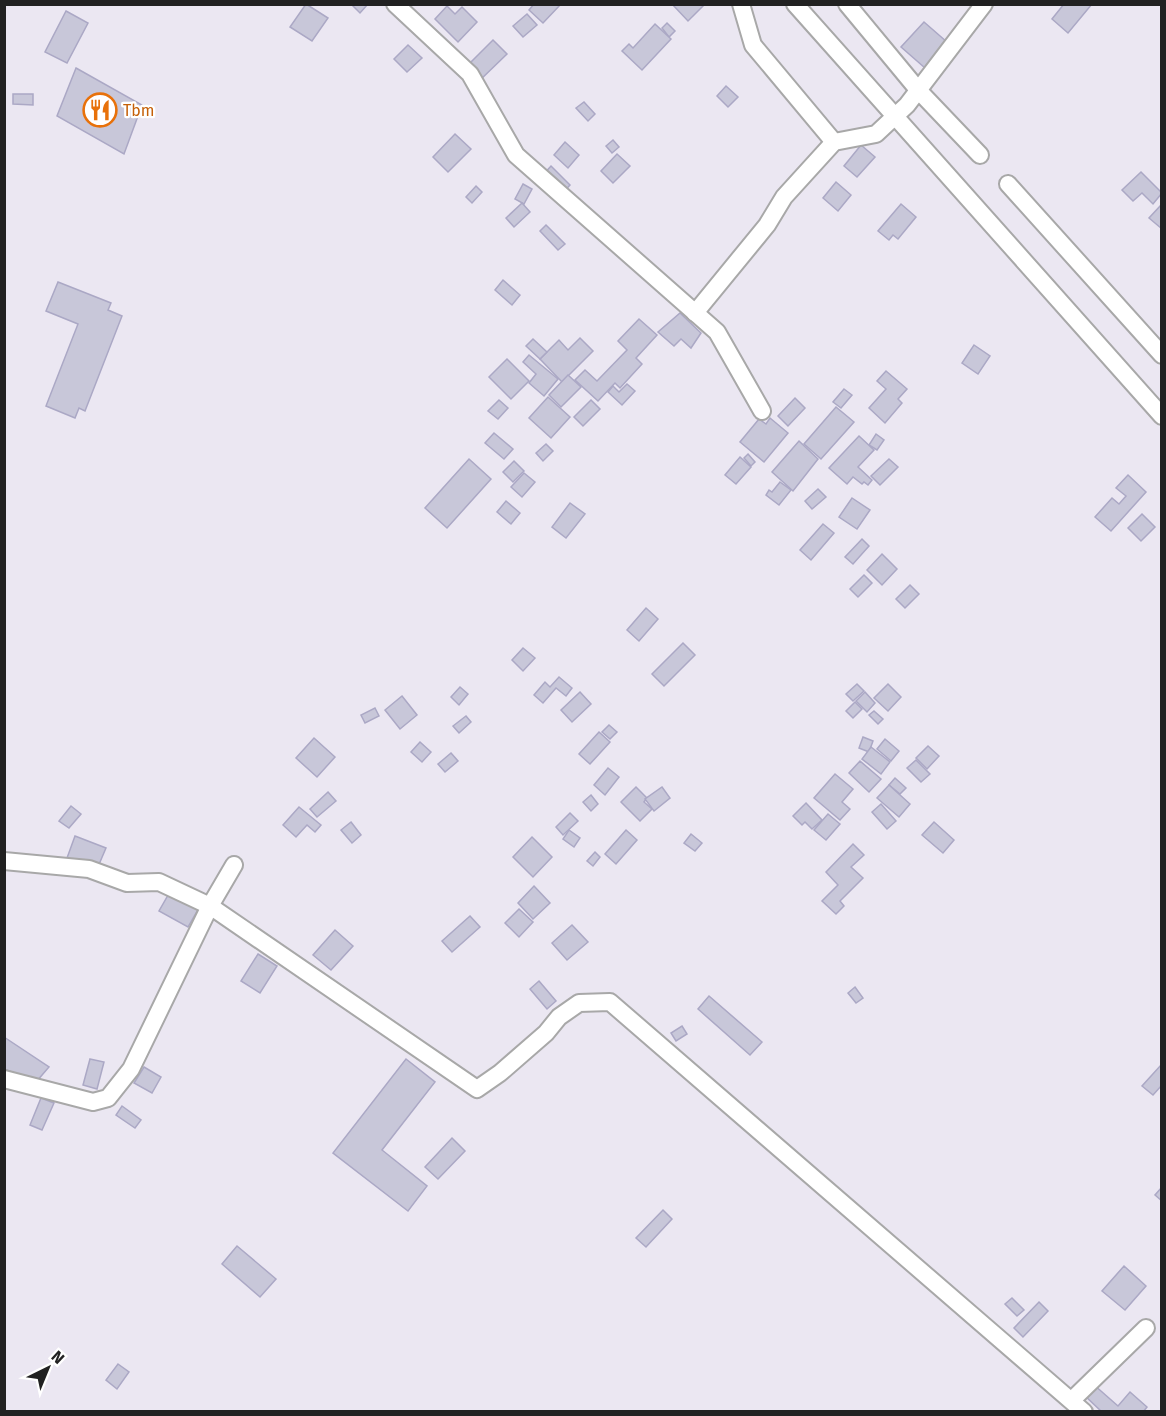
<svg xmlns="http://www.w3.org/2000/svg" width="1166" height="1416" viewBox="0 0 1166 1416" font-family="'Fira Sans',sans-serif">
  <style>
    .building { fill: #c8c7d9; stroke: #aba8c5; stroke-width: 1.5 }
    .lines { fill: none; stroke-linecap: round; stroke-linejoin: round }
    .minor-casing { stroke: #a8a8a8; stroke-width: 20 }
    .minor { stroke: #fff; stroke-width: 16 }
    .labels { text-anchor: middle; stroke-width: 4.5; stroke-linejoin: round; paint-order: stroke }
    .food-label { font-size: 16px; fill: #c56008; stroke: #fff; text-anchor: start }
  </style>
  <rect width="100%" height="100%" fill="#ebe7f2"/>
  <!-- building -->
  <g class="building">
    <path d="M306 4 328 18 312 41 290 27Z"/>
    <path d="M351 4H368L360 13Z"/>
    <path d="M534 4H561L543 23 529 10Z"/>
    <path d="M672 4H705L688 21Z"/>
    <path d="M1064 4H1092L1068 33 1052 19Z"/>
    <path d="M447 6 455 14 462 7 477 22 458 42 435 19Z"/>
    <path d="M66 11 88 23 67 63 45 52Z"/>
    <path d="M527 14 537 25 523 37 513 26Z"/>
    <path d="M924 22 947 42 925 68 901 47Z"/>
    <path d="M667 23 675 31 669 37 662 28Z"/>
    <path d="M655 24 671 39 642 70 622 51 629 44 633 48Z"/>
    <path d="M493 40 507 54 477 83 463 70Z"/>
    <path d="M408 45 422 58 407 72 394 59Z"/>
    <path d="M76 68 142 105 124 154 57 116Z"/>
    <path d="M726 86 738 97 728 107 717 96Z"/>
    <path d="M13 94H33V105L13 104Z"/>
    <path d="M584 102 595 114 588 121 576 108Z"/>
    <path d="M455 134 471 149 448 172 433 157Z"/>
    <path d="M613 140 619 147 612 153 606 146Z"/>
    <path d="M565 142 579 155 568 168 554 155Z"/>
    <path d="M861 145 875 157 857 177 844 166Z"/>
    <path d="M617 154 630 166 613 183 601 171Z"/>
    <path d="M551 166 570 185 559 197 540 178Z"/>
    <path d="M1141 172 1162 193 1153 204 1142 193 1133 201 1122 190Z"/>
    <path d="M836 182 851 195 838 211 823 198Z"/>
    <path d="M523 184 532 189 524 204 515 199Z"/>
    <path d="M476 186 482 192 472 203 466 197Z"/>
    <path d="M522 203 530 212 514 227 506 218Z"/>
    <path d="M901 204 916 217 898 239 893 235 889 240 878 231Z"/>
    <path d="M1162 204V229L1149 218Z"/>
    <path d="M546 225 565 244 558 250 540 231Z"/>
    <path d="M503 280 520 295 512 305 495 290Z"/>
    <path d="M58 282 111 303 108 310 122 316 85 411 79 408 75 418 46 406 78 324 46 311Z"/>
    <path d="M680 313 701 333 691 348 681 339 674 346 658 332Z"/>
    <path d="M639 319 657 335 636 358 642 364 620 388 615 383 598 401 575 380 585 370 597 381 627 350 618 341Z"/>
    <path d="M580 338 593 351 562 382 540 359 559 340 568 350Z"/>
    <path d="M533 339 547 352 540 359 526 346Z"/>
    <path d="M974 345 990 356 978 374 962 363Z"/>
    <path d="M529 355 558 379 544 396 529 383 536 374 523 362Z"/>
    <path d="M507 359 529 381 511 399 489 377Z"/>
    <path d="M886 371 907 389 898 399 902 403 885 423 869 408 886 389 877 381Z"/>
    <path d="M568 375 581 387 561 407 549 395Z"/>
    <path d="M627 384 635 391 622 405 608 392 613 386 619 392Z"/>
    <path d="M844 389 852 395 841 408 833 402Z"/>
    <path d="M548 397 570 417 551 438 529 418Z"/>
    <path d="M795 398 805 408 788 426 778 416Z"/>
    <path d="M499 400 508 408 498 419 488 411Z"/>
    <path d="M591 400 600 409 583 426 574 417Z"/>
    <path d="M836 407 854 422 821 459 804 444Z"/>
    <path d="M770 418 788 433 764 462 740 442 759 419 766 424Z"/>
    <path d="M494 433 513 449 504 459 485 443Z"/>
    <path d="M876 434 884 440 877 450 869 445Z"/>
    <path d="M859 436 874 450 858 467 872 480 868 485 864 482 862 484 853 477 847 484 829 468Z"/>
    <path d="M799 441 818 459 793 491 772 472Z"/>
    <path d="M546 444 553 451 543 461 536 453Z"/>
    <path d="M748 454 755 462 751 466 744 458Z"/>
    <path d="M740 457 751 467 736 484 725 475Z"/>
    <path d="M469 459 491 479 447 528 425 508Z"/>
    <path d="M889 459 898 467 880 485 871 476Z"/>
    <path d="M514 461 524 471 513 482 503 472Z"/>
    <path d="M524 473 535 482 522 497 511 487Z"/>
    <path d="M1128 475 1146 492 1111 531 1095 517 1112 498 1119 504 1126 496 1116 488Z"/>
    <path d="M780 482 791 490 779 505 766 495 769 490 772 492Z"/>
    <path d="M818 489 826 497 812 509 805 501Z"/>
    <path d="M852 498 870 510 857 529 839 517Z"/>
    <path d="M506 501 520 513 511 524 497 512Z"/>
    <path d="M570 503 585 514 566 538 552 527Z"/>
    <path d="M1142 514 1155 527 1141 541 1128 528Z"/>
    <path d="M823 524 834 533 811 560 800 550Z"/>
    <path d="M862 539 869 546 853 564 845 557Z"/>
    <path d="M882 554 897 569 882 585 867 570Z"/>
    <path d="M864 575 872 583 858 597 850 589Z"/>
    <path d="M910 585 919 594 905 608 896 599Z"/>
    <path d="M646 608 658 619 639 641 627 630Z"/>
    <path d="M683 643 695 655 664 686 652 674Z"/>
    <path d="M523 648 535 658 523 671 512 660Z"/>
    <path d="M559 677 572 688 566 696 556 688 543 703 534 695 545 682 550 687Z"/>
    <path d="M857 684 864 691 853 701 846 694Z"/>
    <path d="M888 684 901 697 888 711 874 698Z"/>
    <path d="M460 687 468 694 459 705 451 697Z"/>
    <path d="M580 692 591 704 572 722 561 710Z"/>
    <path d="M865 692 875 703 867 712 856 701Z"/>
    <path d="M402 696 417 715 400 729 385 710Z"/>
    <path d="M855 702 862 709 853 718 846 711Z"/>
    <path d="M375 708 379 716 365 723 361 715Z"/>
    <path d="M874 711 883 719 878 724 869 715Z"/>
    <path d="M466 716 471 722 459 733 453 726Z"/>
    <path d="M609 725 617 732 610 739 602 732Z"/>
    <path d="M599 732 610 742 590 764 579 754Z"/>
    <path d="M863 737 873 741 869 752 859 748Z"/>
    <path d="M314 738 335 757 317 777 296 758Z"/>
    <path d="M885 739 899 751 891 761 877 749Z"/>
    <path d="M420 742 431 752 422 762 411 752Z"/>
    <path d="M928 746 939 756 927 769 916 758Z"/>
    <path d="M871 747 890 762 881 774 862 759Z"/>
    <path d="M451 753 458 761 445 772 438 764Z"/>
    <path d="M916 760 930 774 921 782 907 768Z"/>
    <path d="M860 761 881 779 869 792 849 773Z"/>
    <path d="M608 768 619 777 605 795 594 785Z"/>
    <path d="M835 774 853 789 842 802 850 809 840 820 814 798Z"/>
    <path d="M895 778 906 788 900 794 889 785Z"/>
    <path d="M889 785 910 804 899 817 877 798Z"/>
    <path d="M636 787 647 798 644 802 652 809 640 821 621 802Z"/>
    <path d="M662 787 670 798 654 811 645 799Z"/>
    <path d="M328 792 336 801 317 817 310 809Z"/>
    <path d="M591 795 598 804 591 811 583 802Z"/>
    <path d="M806 803 822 820 812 829 805 822 802 825 793 816Z"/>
    <path d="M881 804 896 821 887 829 872 812Z"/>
    <path d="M71 806 81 814 69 828 59 821Z"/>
    <path d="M299 807 321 825 315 832 307 825 296 837 283 825Z"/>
    <path d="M570 813 578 821 563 835 556 827Z"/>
    <path d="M828 814 840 824 826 840 814 830Z"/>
    <path d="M351 822 361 835 352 843 341 830Z"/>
    <path d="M934 822 954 840 943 853 922 835Z"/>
    <path d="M569 830 580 838 574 847 563 839Z"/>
    <path d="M626 830 637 840 616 864 605 854Z"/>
    <path d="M691 834 702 843 695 851 684 843Z"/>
    <path d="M75 836 106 848 97 869 67 858Z"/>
    <path d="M532 837 552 857 533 877 513 857Z"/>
    <path d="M853 844 864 855 851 867 863 878 840 901 844 906 836 914 822 901 838 885 826 872Z"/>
    <path d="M595 852 600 857 593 866 587 861Z"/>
    <path d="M534 886 550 903 533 919 518 903Z"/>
    <path d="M171 890 200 906 188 927 159 911Z"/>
    <path d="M519 909 533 922 519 937 505 923Z"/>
    <path d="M470 916 480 927 452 952 442 941Z"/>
    <path d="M572 925 588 942 567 960 552 943Z"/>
    <path d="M335 930 353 946 331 970 313 955Z"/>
    <path d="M258 954 277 966 260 993 241 981Z"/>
    <path d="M539 981 556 1001 547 1009 530 989Z"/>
    <path d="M855 987 863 998 856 1003 848 993Z"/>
    <path d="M709 996 762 1042 750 1055 698 1009Z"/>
    <path d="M682 1026 687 1034 676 1041 671 1033Z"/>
    <path d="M4 1037 49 1067 36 1082 4 1069Z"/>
    <path d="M90 1059 104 1062 97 1089 83 1085Z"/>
    <path d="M406 1059 435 1082 382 1150 427 1186 408 1211 333 1153Z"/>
    <path d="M1161 1065 1162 1085 1153 1095 1142 1086Z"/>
    <path d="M144 1067 161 1077 152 1093 134 1083Z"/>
    <path d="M41 1098 54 1103 42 1130 30 1125Z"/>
    <path d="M122 1106 141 1120 135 1128 116 1115Z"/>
    <path d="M452 1138 465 1151 438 1179 425 1167Z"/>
    <path d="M1162 1187V1201L1155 1195Z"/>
    <path d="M663 1210 672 1219 646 1247 636 1238Z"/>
    <path d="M237 1246 276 1279 260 1297 222 1264Z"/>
    <path d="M1124 1266 1146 1286 1125 1310 1102 1291Z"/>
    <path d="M1012 1298 1024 1310 1017 1316 1005 1304Z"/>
    <path d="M1039 1302 1048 1311 1023 1337 1014 1328Z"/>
    <path d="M118 1364 129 1372 117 1389 106 1380Z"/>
    <path d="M1093 1384 1118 1406 1130 1392 1147 1407 1143 1412H1102L1083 1394Z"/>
  </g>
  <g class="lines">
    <defs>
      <g id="minor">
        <path d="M395 4 470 74 516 155 717 332 762 411"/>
        <path d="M741 4 753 45 834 142"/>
        <path d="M795 4 1162 416"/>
        <path d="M847 4 919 91 980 155"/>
        <path d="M1008 184 1162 355"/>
        <path d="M695 313 767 225 784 197 834 142 876 134 907 105 984 4"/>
        <path d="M4 861 89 869 127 883 159 882 210 906 477 1089 500 1073 546 1033 559 1017 579 1003 610 1002 1084 1412"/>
        <path d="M4 1079 93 1102 108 1098 131 1069 210 906 234 865"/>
        <path d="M1073 1399 1146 1328"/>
      </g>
    </defs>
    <!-- minor casing -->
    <use href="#minor" class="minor-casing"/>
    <!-- minor -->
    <use href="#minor" class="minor"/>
  </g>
  <!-- icons -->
  <defs>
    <symbol id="restaurant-ring" viewBox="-11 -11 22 22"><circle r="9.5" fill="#fff" stroke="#e8710a" stroke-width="1.5"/><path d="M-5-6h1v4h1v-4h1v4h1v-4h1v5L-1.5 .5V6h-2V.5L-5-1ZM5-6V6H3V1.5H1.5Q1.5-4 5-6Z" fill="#e8710a"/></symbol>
  </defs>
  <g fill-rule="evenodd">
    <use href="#restaurant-ring" x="81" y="91" width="38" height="38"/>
  </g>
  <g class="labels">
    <!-- food labels -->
    <g class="food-label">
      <text x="123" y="116">Tbm</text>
    </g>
  </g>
  <!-- border -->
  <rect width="1166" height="1416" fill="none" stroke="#212121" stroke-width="12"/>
  <!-- north arrow -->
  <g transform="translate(48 1368) rotate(43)" stroke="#ffffff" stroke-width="4.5" paint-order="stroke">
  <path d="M0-4.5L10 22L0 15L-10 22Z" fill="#212121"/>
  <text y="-9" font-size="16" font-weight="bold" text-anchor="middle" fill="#212121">N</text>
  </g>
</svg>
